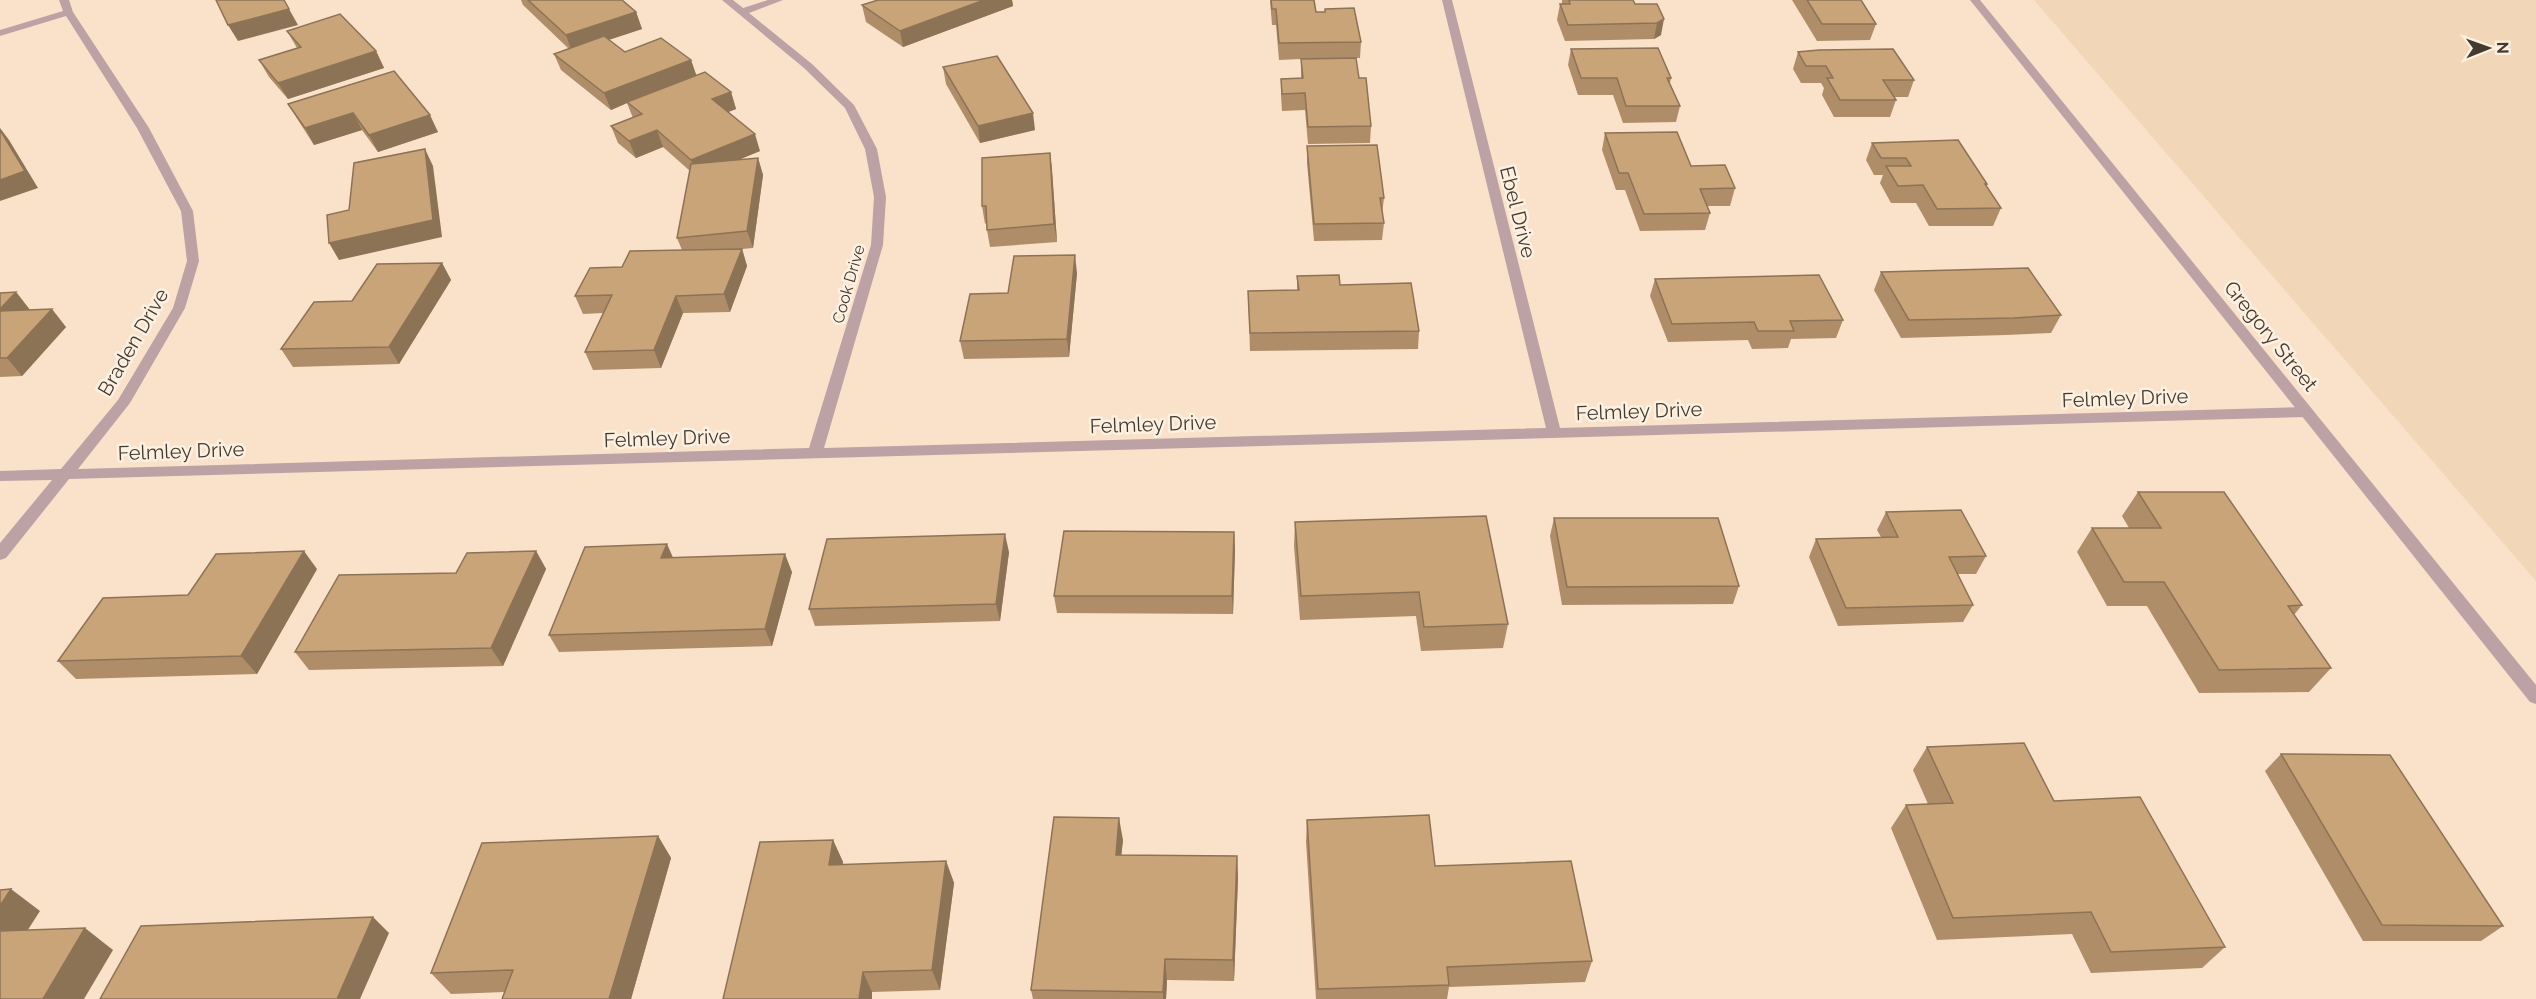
<svg xmlns="http://www.w3.org/2000/svg" width="2536" height="999" viewBox="0 0 2536 999" font-family="Raleway,sans-serif">
  <style>
    .built { fill: #f1d6b7 }
    .lines { fill: none; stroke-linecap: round; stroke-linejoin: round }
    .minor { fill: #bca1a5; fill-rule: evenodd }
    .tertiary { fill: #bca1a5; fill-rule: evenodd }
    .wall { fill: #ae8d68 }
    .shaded-wall { fill: #8d7355 }
    .building { fill: #caa479; stroke: #8d7355; stroke-width: 1.5 }
    .labels { text-anchor: middle; stroke-width: 5; stroke-linejoin: round; paint-order: stroke }
    .far-street-label { font-size: 16px; fill: #433a30; stroke: #fff1e2 }
    .street-label { font-size: 20px; fill: #433a30; stroke: #fff1e2 }
  </style>
  <rect width="100%" height="100%" fill="#f9e2c9"/>
  <!-- built -->
  <path class="built" d="M2034 0H2536V581Z"/>
  <g class="lines">
    <!-- minor -->
    <path class="minor" d="M59 0H69L73 12 149 128 193 211 199 261 185 308 130 403 78 469 809 448 871 245 874 197 865 149 845 108 804 68 722 0H733L743 8 768 0H783L749 13 812 64 854 105 877 149 886 197 883 245 824 448 1546 428 1442 0H1452L1560 428 2307 407 2314 412 2307 417 69 479 6 558 0 560V543L52 480 0 481V471L61 469 118 400 173 308 187 261 181 211 137 128 66 16 0 36V30L63 11Z"/>
    <!-- tertiary -->
    <path class="tertiary" d="M1970 0H1980L2536 685V704L2530 702Z"/>
  </g>
  <!-- wall -->
  <g class="wall">
    <path d="M521 0H622L636 12 642 29 608 40 625 52 691 60 696 76 731 92 736 109 728 112 760 151 738 160 758 158 763 175 753 248 742 249 747 266 730 312 683 313 661 368 593 370 585 352 603 313 583 314 575 296 622 267 682 250 677 238 690 171 663 147 636 158 618 143 611 126 633 118 627 103 611 110 561 70 554 54 569 49 523 5Z"/>
    <path d="M878 0H1012L1013 6 903 47 866 22 862 5Z"/>
    <path d="M1270 0H1314L1316 12 1361 42 1360 58H1356L1359 78 1371 126 1370 143 1308 144 1305 110 1282 111 1281 95V79L1301 78V59L1279 60 1276 25H1272Z"/>
    <path d="M1562 0H1633L1635 4H1657L1661 35 1654 39 1565 41 1557 20 1560 4H1562Z"/>
    <path d="M1792 0H1861L1876 24 1870 40 1817 41Z"/>
    <path d="M287 31 376 51 384 68 288 99 269 77 259 60 297 48Z"/>
    <path d="M1571 49 1671 78 1670 83 1680 106 1676 122 1623 123 1613 95H1578L1568 65Z"/>
    <path d="M1798 52 1914 80 1908 97H1894L1896 100 1890 117H1834L1822 95 1824 88 1821 83H1801L1793 69Z"/>
    <path d="M943 67 1035 130 980 143 946 84Z"/>
    <path d="M394 71 438 132 378 152 362 130 314 145 298 120 288 104Z"/>
    <path d="M1605 133 1691 166 1735 188 1730 206H1707L1710 213 1705 230 1640 231 1625 190H1616L1602 150Z"/>
    <path d="M1872 143 1987 184 1986 186 2001 208 1993 226H1929L1916 203H1891L1880 183 1883 175H1874L1866 160Z"/>
    <path d="M1307 146 1384 198 1382 214 1384 223 1382 240 1314 241 1307 163Z"/>
    <path d="M1050 153 1052 170 1057 242 990 247 987 230 986 223 985 224 982 206Z"/>
    <path d="M442 263 451 280 399 364 293 367 281 349 352 301Z"/>
    <path d="M1881 272 2061 315 2051 333 2006 335 1901 338 1874 290Z"/>
    <path d="M1077 273 1069 357 964 359 960 341 1008 293Z"/>
    <path d="M1297 276 1419 331 1418 349 1250 351 1248 291 1297 290Z"/>
    <path d="M1655 279 1843 320 1836 338 1791 339 1788 348 1752 349 1748 340 1668 342 1650 296Z"/>
    <path d="M16 292 30 310 66 327 22 376 0 377V293Z"/>
    <path d="M2138 492 2302 605 2294 615 2331 668 2309 692 2199 693 2147 606H2107L2077 552 2092 528H2129L2122 516Z"/>
    <path d="M1886 512 1986 556 1976 574H1958L1973 605 1963 622 1838 626 1809 557 1816 539 1881 537 1877 530Z"/>
    <path d="M1554 518 1739 586 1733 604 1562 605 1550 536Z"/>
    <path d="M1295 522 1508 624 1503 648 1421 651 1416 616 1300 620 1294 546Z"/>
    <path d="M1234 532 1235 549 1233 614 1057 613 1054 596Z"/>
    <path d="M536 551 546 569 503 666 309 670 295 652 456 573Z"/>
    <path d="M1009 552 1000 621 815 626 809 609Z"/>
    <path d="M673 557 792 572 772 646 559 652 549 635Z"/>
    <path d="M317 569 257 674 76 679 58 661 188 595Z"/>
    <path d="M1927 747 2054 801 2225 947 2202 968 2091 973 2072 934 1937 940 1891 828 1906 805 1928 804 1913 770Z"/>
    <path d="M2281 754 2503 926 2481 941H2363L2265 771Z"/>
    <path d="M1307 820 1435 866 1592 961 1585 982 1449 987 1447 999H1316L1306 842Z"/>
    <path d="M658 836 671 858 631 999H502L505 992 451 994 431 973Z"/>
    <path d="M833 840 843 862V865L946 861 954 883 940 990 872 992V999H723Z"/>
    <path d="M1123 840 1121 855 1237 856 1238 878 1234 981 1167 980 1166 999H1033L1031 990Z"/>
  </g>
  <!-- shaded-wall -->
  <g class="shaded-wall">
    <path d="M984 0H1012L1013 6 903 47 900 31Z"/>
    <path d="M289 9 298 25 238 41 228 25Z"/>
    <path d="M636 12 642 29 572 52 566 35Z"/>
    <path d="M1664 19 1661 35 1654 39 1657 23Z"/>
    <path d="M376 51 384 68 288 99 278 83Z"/>
    <path d="M691 60 697 77 627 102V103L611 110 604 93Z"/>
    <path d="M731 92 736 109 718 116 712 99Z"/>
    <path d="M353 113 362 130 314 145 305 128Z"/>
    <path d="M1033 113 1035 130 980 143 978 126Z"/>
    <path d="M430 115 438 132 378 152 369 135Z"/>
    <path d="M0 128 9 140 38 188 0 201Z"/>
    <path d="M657 130 663 147 636 158 629 141Z"/>
    <path d="M755 134 760 151 697 177 691 160Z"/>
    <path d="M425 149 433 166 442 237 339 260 329 243Z"/>
    <path d="M1050 153 1052 170 1057 242 1054 224Z"/>
    <path d="M758 158 763 175 753 248 747 231Z"/>
    <path d="M742 249 747 266 730 312 724 294Z"/>
    <path d="M1075 255 1077 273 1069 357 1067 339Z"/>
    <path d="M442 263 451 280 399 364 389 347Z"/>
    <path d="M16 292 30 310 0 313V309Z"/>
    <path d="M676 296 683 313 661 368 654 350Z"/>
    <path d="M52 309 66 327 22 376 7 358Z"/>
    <path d="M1234 532 1235 549 1233 614 1232 596Z"/>
    <path d="M1005 534 1009 552 1000 621 996 604Z"/>
    <path d="M667 544 675 562 661 558Z"/>
    <path d="M304 551 317 569 257 674 241 656Z"/>
    <path d="M536 551 546 569 503 666 491 648Z"/>
    <path d="M785 554 792 572 772 646 765 629Z"/>
    <path d="M1119 818 1123 840 1119 877 1116 855Z"/>
    <path d="M658 836 671 858 631 999H609Z"/>
    <path d="M833 840 843 862 839 887 829 865Z"/>
    <path d="M1237 856 1238 878 1234 981 1233 960Z"/>
    <path d="M946 861 954 883 940 990 932 970Z"/>
    <path d="M11 889 40 911 13 953 0 944V906Z"/>
    <path d="M373 917 389 933 360 999H337Z"/>
    <path d="M85 928 113 950 84 999H43Z"/>
    <path d="M1165 959 1167 980 1166 999H1163V992Z"/>
    <path d="M863 972 872 992V999H859Z"/>
  </g>
  <!-- building -->
  <g class="building">
    <path d="M216 0H284L289 9 228 25Z"/>
    <path d="M528 0H622L636 12 566 35Z"/>
    <path d="M878 0H984L900 31 862 5Z"/>
    <path d="M1271 0H1314L1316 12H1325V9L1354 8 1361 42 1279 43 1276 9H1272Z"/>
    <path d="M1569 0H1633L1635 4H1657L1664 19 1657 23 1568 25 1560 4H1570Z"/>
    <path d="M1807 0H1861L1876 24H1822Z"/>
    <path d="M340 14 376 51 278 83 259 60 301 47 287 31Z"/>
    <path d="M604 36 625 52 661 38 691 60 604 93 554 54Z"/>
    <path d="M1658 48 1671 78H1667L1680 106H1626L1617 78H1581L1571 49Z"/>
    <path d="M1893 49 1914 80H1883L1896 100H1840L1827 78H1833L1826 66H1806L1798 52 1819 50Z"/>
    <path d="M997 56 1033 113 978 126 943 67Z"/>
    <path d="M1356 58 1359 78H1366L1371 126 1308 127 1305 93 1282 94 1281 79 1303 78 1301 59Z"/>
    <path d="M394 71 430 115 369 135 353 113 305 128 288 104Z"/>
    <path d="M705 72 731 92 712 99 755 134 691 160 657 130 629 141 611 126 642 114 627 102Z"/>
    <path d="M0 130 25 171 0 180Z"/>
    <path d="M1677 132 1691 166 1725 165 1735 188 1700 189 1710 213 1644 214 1628 173H1619L1605 133Z"/>
    <path d="M1958 140 1987 184H1985L2001 208 1937 209 1923 185 1898 186 1886 166H1911L1906 158H1881L1872 143Z"/>
    <path d="M1377 145 1384 198H1380L1384 223 1314 224 1307 146Z"/>
    <path d="M425 149 433 220 329 243 327 215 349 210 354 163Z"/>
    <path d="M1050 153 1054 224 987 230 986 206H982V158Z"/>
    <path d="M758 158 747 231 677 238 691 164Z"/>
    <path d="M742 249 724 294 676 296 654 350 585 352 612 295 575 296 590 268 622 267 630 251Z"/>
    <path d="M1075 255 1067 339 960 341 970 294 1008 293 1014 256Z"/>
    <path d="M442 263 389 347 281 349 314 302 352 301 377 264Z"/>
    <path d="M2028 268 2061 315 2014 318 1909 320 1881 272Z"/>
    <path d="M1339 275 1340 285 1411 283 1419 331 1250 333 1248 291 1299 290 1297 276Z"/>
    <path d="M1819 275 1843 320 1790 321 1794 331H1758L1754 322 1672 324 1655 279Z"/>
    <path d="M16 292 0 309V293Z"/>
    <path d="M52 309 7 358H0V311Z"/>
    <path d="M2138 492H2224L2302 605 2288 606 2331 668 2219 670 2164 582H2124L2092 528H2161Z"/>
    <path d="M1961 510 1986 556 1949 557 1973 605 1846 608 1816 539 1898 537 1886 512Z"/>
    <path d="M1486 516 1508 624 1424 627 1419 592 1301 596 1295 522Z"/>
    <path d="M1554 518H1718L1739 586 1567 587Z"/>
    <path d="M1064 531 1234 532 1232 596H1054Z"/>
    <path d="M1005 534 996 604 809 609 827 539Z"/>
    <path d="M667 544 661 558 785 554 765 629 549 635 585 547Z"/>
    <path d="M304 551 241 656 58 661 103 598 188 595 216 554Z"/>
    <path d="M536 551 491 648 295 652 339 575 456 573 467 553Z"/>
    <path d="M2024 743 2054 801 2140 797 2225 947 2111 952 2091 912 1953 918 1906 805 1953 803 1927 747Z"/>
    <path d="M2281 754 2390 755 2503 926 2382 925Z"/>
    <path d="M1429 815 1435 866 1571 861 1592 961 1447 967 1449 985 1318 989 1307 820Z"/>
    <path d="M1054 817 1119 818 1116 855 1237 856 1233 960 1165 959 1163 992 1031 990Z"/>
    <path d="M658 836 609 999H502L513 970 431 973 482 843Z"/>
    <path d="M833 840 829 865 946 861 932 970 863 972 859 999H723L760 842Z"/>
    <path d="M11 889 0 906V890Z"/>
    <path d="M373 917 337 999H100L141 926Z"/>
    <path d="M85 928 43 999H0V931Z"/>
  </g>
  <g class="labels">
    <!-- far-street labels -->
    <g class="far-street-label">
      <text transform="translate(848 284) rotate(-74)" y="6">Cook Drive</text>
    </g>
    <!-- street labels -->
    <g class="street-label">
      <text transform="translate(1518 212) rotate(76)" y="7">Ebel Drive</text>
      <text transform="translate(2271 336) rotate(51)" y="7">Gregory Street</text>
      <text transform="translate(133 342) rotate(-60)" y="7">Braden Drive</text>
      <text transform="translate(2125 398) rotate(-2)" y="7">Felmley Drive</text>
      <text transform="translate(1639 411) rotate(-2)" y="7">Felmley Drive</text>
      <text transform="translate(1153 424) rotate(-2)" y="7">Felmley Drive</text>
      <text transform="translate(667 438) rotate(-2)" y="7">Felmley Drive</text>
      <text transform="translate(181 451) rotate(-2)" y="7">Felmley Drive</text>
    </g>
  </g>
  <!-- north arrow -->
  <g transform="translate(2488 48) rotate(89)" stroke="#fff1e2" stroke-width="4.5" paint-order="stroke">
  <path d="M0-4.5L10 22L0 15L-10 22Z" fill="#433a30"/>
  <text y="-9" font-size="16" font-weight="bold" text-anchor="middle" fill="#433a30">N</text>
  </g>
</svg>
